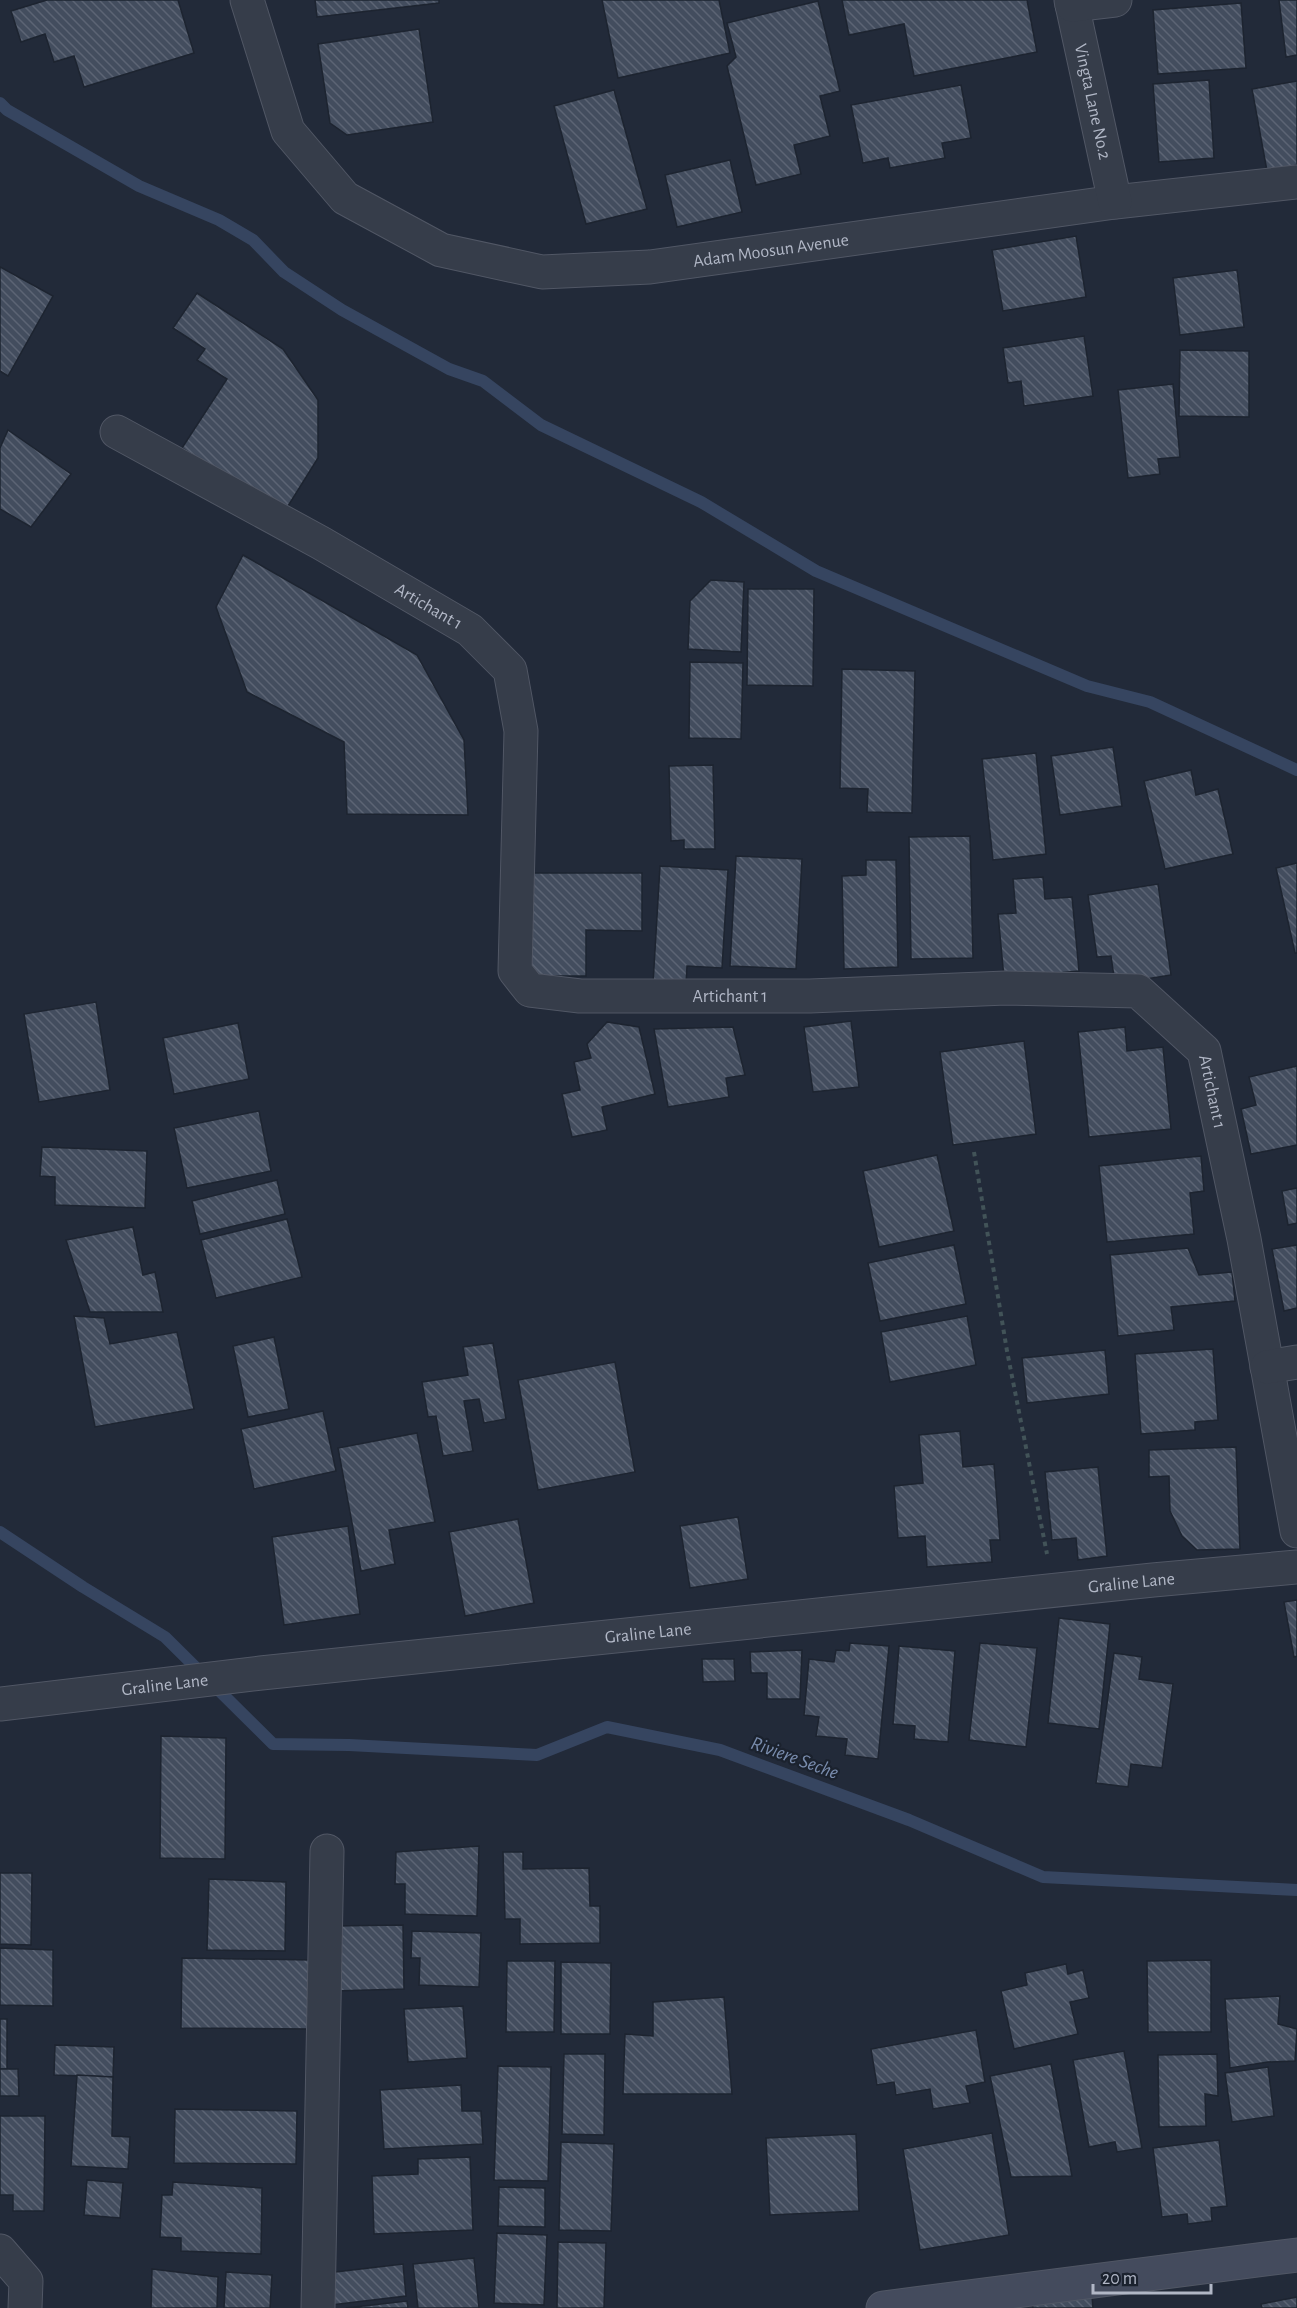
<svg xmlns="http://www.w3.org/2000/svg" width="1297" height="2308" viewBox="0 0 1297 2308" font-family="'Alegreya Sans',sans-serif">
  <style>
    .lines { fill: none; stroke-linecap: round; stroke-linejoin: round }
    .stream { stroke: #364560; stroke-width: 12 }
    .building { fill: url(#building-back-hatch); stroke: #1d2430; stroke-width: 1.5 }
    .street-casing { stroke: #515765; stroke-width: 35 }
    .secondary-casing { stroke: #515765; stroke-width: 35 }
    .path { stroke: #425358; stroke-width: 4; stroke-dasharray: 4.5 4.5; stroke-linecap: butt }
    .street { stroke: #363d4a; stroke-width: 33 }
    .secondary { stroke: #444b5d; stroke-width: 33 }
    .labels { text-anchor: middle; stroke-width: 4.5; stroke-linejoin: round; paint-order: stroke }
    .street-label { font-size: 18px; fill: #b1b7c6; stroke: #1b222e }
    .water-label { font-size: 20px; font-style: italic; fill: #798cad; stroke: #1b222e }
  </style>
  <defs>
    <pattern id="building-back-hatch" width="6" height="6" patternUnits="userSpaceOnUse" patternTransform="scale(1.5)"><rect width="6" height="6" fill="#434d5e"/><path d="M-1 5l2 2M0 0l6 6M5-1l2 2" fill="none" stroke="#5c6474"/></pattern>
  </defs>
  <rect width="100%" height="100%" fill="#222a39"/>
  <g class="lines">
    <!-- stream -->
    <g class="stream">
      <path d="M0 103 7 110 139 186 219 220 253 240 284 272 342 310 449 369 483 381 541 425 701 502 816 571 1087 686 1150 702 1297 770"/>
      <path d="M0 1532 83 1587 165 1637 273 1744 349 1745 537 1755 607 1727 720 1750 909 1820 1043 1877 1297 1890"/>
    </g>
  </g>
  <!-- building -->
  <g class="building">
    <path d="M47 0H178L194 53 84 87 74 56 54 62 45 34 21 42 11 11Z"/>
    <path d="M315 0H439V3L317 17Z"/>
    <path d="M602 0H719L730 53 618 78Z"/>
    <path d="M842 0H1027L1037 52 914 76 904 24 849 35Z"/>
    <path d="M1279 0H1297V55L1286 57Z"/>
    <path d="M818 1 840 91 820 96 830 136 794 145 801 174 756 185 727 66 736 57 727 23Z"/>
    <path d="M1241 3 1246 68 1158 74 1153 10Z"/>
    <path d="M419 29 433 122 347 135 330 123 318 44Z"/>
    <path d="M1209 80 1214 158 1159 162 1153 84Z"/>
    <path d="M1297 81V165L1267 171 1252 89Z"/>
    <path d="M961 85 971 138 942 143 945 158 890 168 888 158 863 163 851 105Z"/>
    <path d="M614 90 647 209 586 224 554 106Z"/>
    <path d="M730 160 742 212 677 227 665 175Z"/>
    <path d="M1076 236 1086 297 1003 311 992 250Z"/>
    <path d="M0 267 53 296 8 376 0 371Z"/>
    <path d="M1237 270 1244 327 1180 335 1173 278Z"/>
    <path d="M197 293 283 349 318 400V458L283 514 182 448 227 379 197 360 205 349 173 328Z"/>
    <path d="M1084 336 1093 396 1024 406 1021 381 1008 383 1003 348Z"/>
    <path d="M1180 350 1249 351V417L1179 416Z"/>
    <path d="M1173 384 1180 457 1158 459 1160 474 1128 478 1118 390Z"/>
    <path d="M8 430 71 474 31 527 0 509V448Z"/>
    <path d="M243 555 417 655 464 740 468 815 347 814 344 742 247 692 216 607Z"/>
    <path d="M711 580 744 582 741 652 688 649 690 601Z"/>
    <path d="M748 589H814L813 686 747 685Z"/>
    <path d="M690 662 743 663 741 739 689 738Z"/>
    <path d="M842 669 915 671 912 813 867 812 868 789 840 788Z"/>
    <path d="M1113 747 1122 806 1060 815 1051 756Z"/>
    <path d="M1036 753 1046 854 993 860 982 759Z"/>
    <path d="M713 765 715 849H684V840L671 841 669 766Z"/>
    <path d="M1191 770 1196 795 1218 789 1233 854 1165 869 1144 781Z"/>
    <path d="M970 836 973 958 911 959 909 837Z"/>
    <path d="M736 856 802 859 796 969 730 966Z"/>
    <path d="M866 860H896L898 967 844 969 842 876 866 875Z"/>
    <path d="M1297 863V953H1295L1276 868Z"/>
    <path d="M660 866 728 870 722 968 687 966 686 985 653 984Z"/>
    <path d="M529 873H642V931L586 930V976H529Z"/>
    <path d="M1043 877 1045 899 1072 897 1079 971 1004 978 998 914 1016 913 1013 879Z"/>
    <path d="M1158 884 1171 975 1115 984 1111 956 1097 957 1088 895Z"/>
    <path d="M96 1002 110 1090 39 1102 24 1014Z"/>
    <path d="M851 1021 859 1087 813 1092 804 1027Z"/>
    <path d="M607 1022 639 1027 655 1094 602 1107 607 1130 572 1137 562 1094 580 1090 574 1062 591 1058 587 1044Z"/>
    <path d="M238 1023 249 1079 174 1094 163 1038Z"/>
    <path d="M733 1027 745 1075 726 1078 729 1097 668 1107 654 1029Z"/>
    <path d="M1125 1027 1127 1051 1163 1047 1171 1129 1089 1137 1078 1032Z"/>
    <path d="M1024 1041 1036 1134 953 1145 940 1052Z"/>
    <path d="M1297 1066V1145L1251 1154 1241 1109 1256 1105 1249 1077Z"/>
    <path d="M259 1111 271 1171 187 1188 174 1128Z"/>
    <path d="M42 1147 147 1151 145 1208 55 1205V1177L40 1176Z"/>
    <path d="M937 1155 954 1231 879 1247 863 1171Z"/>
    <path d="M1201 1156 1204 1191 1190 1193 1194 1234 1107 1242 1099 1166Z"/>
    <path d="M277 1180 285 1214 200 1234 192 1201Z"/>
    <path d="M1297 1188V1223L1288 1225 1282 1191Z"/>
    <path d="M287 1219 302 1277 216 1298 201 1240Z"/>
    <path d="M133 1227 143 1275 155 1272 163 1312H90L66 1240Z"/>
    <path d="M954 1245 966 1304 880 1321 868 1263Z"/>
    <path d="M1297 1245V1308L1284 1311 1272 1249Z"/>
    <path d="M1188 1248 1199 1275 1232 1272 1235 1301 1171 1307 1174 1330 1118 1336 1110 1255Z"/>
    <path d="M74 1316 104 1318 110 1344 177 1332 194 1409 95 1427Z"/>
    <path d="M967 1316 976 1365 890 1382 881 1332Z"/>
    <path d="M274 1337 289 1409 248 1417 233 1346Z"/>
    <path d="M493 1343 506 1419 484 1423 479 1399 464 1401 473 1451 443 1456 436 1416 428 1417 422 1382 468 1375 463 1347Z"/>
    <path d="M1213 1349 1218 1420 1195 1422V1430L1141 1434 1135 1354Z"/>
    <path d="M1105 1350 1109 1394 1027 1403 1022 1358Z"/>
    <path d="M615 1362 635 1472 538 1490 518 1380Z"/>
    <path d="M323 1411 336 1471 254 1489 241 1429Z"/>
    <path d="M960 1431 963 1467 994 1464 1000 1540H990L992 1562 927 1567 925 1536 898 1538 894 1486 923 1483 919 1435Z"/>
    <path d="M417 1433 435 1522 389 1530 395 1564 361 1571 338 1448Z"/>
    <path d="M1236 1447 1240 1549 1197 1550 1182 1536 1170 1511 1169 1476 1149 1477V1450Z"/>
    <path d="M1098 1467 1107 1556 1078 1560 1076 1538 1052 1540 1045 1472Z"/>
    <path d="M738 1517 748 1579 690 1588 680 1526Z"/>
    <path d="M518 1519 534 1603 465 1616 449 1532Z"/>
    <path d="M348 1526 360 1614 284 1625 272 1537Z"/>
    <path d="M1297 1600V1656L1294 1657 1284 1602Z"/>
    <path d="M1059 1618 1110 1624 1099 1729 1048 1723Z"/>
    <path d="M850 1643 889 1646 878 1759 845 1755 847 1739 816 1736 819 1717 804 1715 809 1659 834 1662 836 1650 849 1651Z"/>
    <path d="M980 1643 1037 1648 1026 1747 969 1740Z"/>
    <path d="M899 1646 955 1651 948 1742 914 1739 915 1726 893 1724Z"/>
    <path d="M802 1650 800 1699H767V1673H751L750 1652Z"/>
    <path d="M1114 1653 1142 1657 1139 1679 1173 1684 1162 1768 1131 1764 1128 1787 1096 1783Z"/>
    <path d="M702 1659H734L735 1681 703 1682Z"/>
    <path d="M161 1736 226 1738 225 1859 160 1858Z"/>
    <path d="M479 1846 477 1916 405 1914V1884H395L396 1852Z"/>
    <path d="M503 1852H523V1869L589 1868 590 1906H600V1943L520 1944V1919H505Z"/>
    <path d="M0 1873H32L31 1945 0 1944Z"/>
    <path d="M209 1879 286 1882 285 1951 207 1950Z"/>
    <path d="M403 1925 404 1989 334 1991 332 1926Z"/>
    <path d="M412 1931 481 1933 479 1987 419 1985 420 1958H411Z"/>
    <path d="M0 1948 53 1950V2006L0 2005Z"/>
    <path d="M182 1958 311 1960 310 2029 181 2028Z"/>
    <path d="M1211 1960V2032H1148L1147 1961Z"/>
    <path d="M507 1961H555L554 2032H506Z"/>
    <path d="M561 1962 611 1963 610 2034H561Z"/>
    <path d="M1066 1964 1068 1974 1083 1970 1089 1998 1070 2002 1078 2034 1014 2049 1001 1991 1027 1985 1025 1973Z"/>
    <path d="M1280 1996 1278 2024 1297 2029 1295 2061 1268 2062 1230 2068 1225 1999Z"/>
    <path d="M724 1997 732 2094H623L625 2034 653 2036V2002Z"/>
    <path d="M463 2006 467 2058 408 2062 404 2009Z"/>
    <rect x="0" y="2019" width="7" height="50"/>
    <path d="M976 2030 985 2082 966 2086 970 2103 933 2109 930 2089 896 2095 894 2082 877 2085 871 2049Z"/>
    <path d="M55 2045 114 2047 113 2077 54 2075Z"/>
    <path d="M1124 2051 1142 2148 1117 2152 1115 2142 1089 2147 1073 2060Z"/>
    <path d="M564 2054H605L604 2135 562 2134Z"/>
    <path d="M1217 2054 1218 2096 1205 2094 1206 2126 1159 2127 1158 2055Z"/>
    <path d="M1051 2064 1072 2176 1011 2177 990 2076Z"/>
    <path d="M498 2066 551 2067 548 2181 494 2180Z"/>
    <path d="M1268 2067 1274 2116 1232 2122 1225 2073Z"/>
    <path d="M0 2069H18L19 2096H0Z"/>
    <path d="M77 2075 113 2077 112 2136 130 2137 128 2169 71 2166Z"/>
    <path d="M461 2085 462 2111H481L483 2144 384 2149 380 2090Z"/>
    <path d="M175 2109 297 2111 296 2164 174 2163Z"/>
    <path d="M0 2116H45L44 2211H13V2195H0Z"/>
    <path d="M992 2133 1009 2235 920 2250 903 2149Z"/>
    <path d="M856 2134 859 2211 770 2215 766 2138Z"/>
    <path d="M1219 2140 1227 2206 1211 2208 1212 2221 1188 2224 1187 2214 1162 2217 1153 2148Z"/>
    <path d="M561 2142 614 2144 611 2231 559 2230Z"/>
    <path d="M470 2157 473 2230 374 2234 372 2176 418 2174V2159Z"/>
    <path d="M87 2180 123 2183 120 2218 84 2215Z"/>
    <path d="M173 2182 262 2188 261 2254 181 2251V2238L160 2237 162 2195H172Z"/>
    <path d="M499 2187 545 2188V2227L498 2226Z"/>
    <path d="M497 2233 547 2235 544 2305 494 2303Z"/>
    <path d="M558 2242 606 2243 604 2308H557Z"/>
    <path d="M474 2258 479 2308H418L413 2264Z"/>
    <path d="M403 2264 406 2296 331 2305 327 2273Z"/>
    <path d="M152 2269 218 2277 217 2308H151Z"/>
    <path d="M226 2272 272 2275 270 2308H224Z"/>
    <path d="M1092 2296 1093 2308H1033L1032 2303Z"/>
    <path d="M1297 2297V2308H1262L1261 2304Z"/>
    <path d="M407 2301 408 2308H346Z"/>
  </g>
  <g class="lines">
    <defs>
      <g id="street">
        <path id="s1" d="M247 0 288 131 345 198 441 250 542 272 650 267 1115 202 1297 182"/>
        <path id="s2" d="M1071 0 1115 202"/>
        <path d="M1072 5 1115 0"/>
        <path id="s3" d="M117 432 321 543 470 630 510 670 521 731 515 971 530 990 580 996H810L1006 988 1138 991 1204 1051 1244 1239 1297 1531"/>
        <path d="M1267 1367 1297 1362"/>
        <path id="s4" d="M0 1704 261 1673 1153 1580 1297 1567"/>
        <path d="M0 2251 26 2281 25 2308"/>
        <path d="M318 2308 327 1851"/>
      </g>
      <path id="secondary" d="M883 2308 1297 2255"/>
    </defs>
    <!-- street casing -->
    <use href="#street" class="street-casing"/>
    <!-- secondary casing -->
    <use href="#secondary" class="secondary-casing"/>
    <!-- path -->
    <path class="path" d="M974 1152 1007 1351 1047 1554"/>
    <!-- street -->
    <use href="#street" class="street"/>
    <!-- secondary -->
    <use href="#secondary" class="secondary"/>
  </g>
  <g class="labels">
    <!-- street labels -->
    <g class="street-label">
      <text dy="6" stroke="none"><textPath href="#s2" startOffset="104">Vingta Lane No.2</textPath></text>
      <text dy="6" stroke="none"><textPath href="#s1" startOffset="668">Adam Moosun Avenue</textPath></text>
      <text dy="6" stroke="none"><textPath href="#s3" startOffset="357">Artichant 1</textPath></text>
      <text dy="6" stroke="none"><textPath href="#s3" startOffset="988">Artichant 1</textPath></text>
      <text dy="6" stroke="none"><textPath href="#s3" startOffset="1527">Artichant 1</textPath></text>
      <text dy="6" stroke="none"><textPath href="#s4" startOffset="1138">Graline Lane</textPath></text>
      <text dy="6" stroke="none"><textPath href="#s4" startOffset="652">Graline Lane</textPath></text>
      <text dy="6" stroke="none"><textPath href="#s4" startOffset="166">Graline Lane</textPath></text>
    </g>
    <!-- water labels -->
    <g class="water-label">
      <text transform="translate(795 1757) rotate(20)" y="7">Riviere Seche</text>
    </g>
  </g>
  <!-- scale -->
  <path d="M1093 2284v9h118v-9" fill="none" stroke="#b1b7c6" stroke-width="3"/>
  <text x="1102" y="2284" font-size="18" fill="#b1b7c6" stroke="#1b222e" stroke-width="4.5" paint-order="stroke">20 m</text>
</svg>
